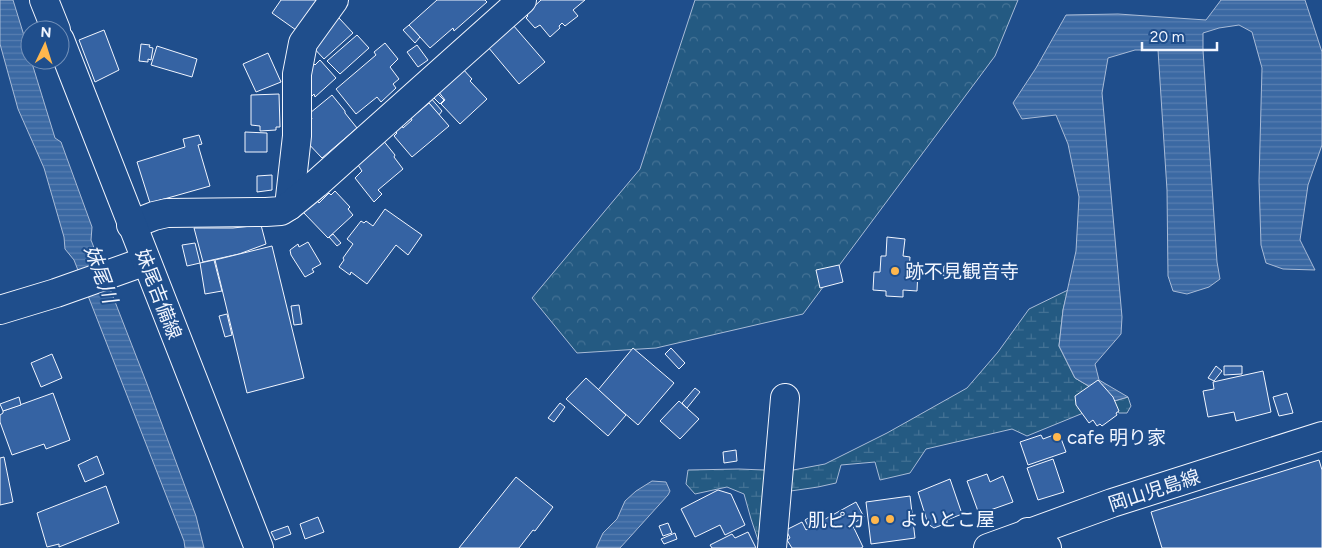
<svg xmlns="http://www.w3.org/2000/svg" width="1322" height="548" viewBox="0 0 1322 548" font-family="Figtree,'Noto Sans JP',sans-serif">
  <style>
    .forest { fill: url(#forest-crowns); stroke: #a8bbd7 }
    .wetland { fill: url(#wetland-marsh); stroke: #a8bbd7 }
    .water { fill: url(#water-rules); stroke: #a8bbd7 }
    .building { fill: #3563a3; stroke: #f2f6ff }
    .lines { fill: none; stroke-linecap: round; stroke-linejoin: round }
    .minor-casing { stroke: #f2f6ff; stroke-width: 30 }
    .major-casing { stroke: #f2f6ff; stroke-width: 30 }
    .minor { stroke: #1f4e8c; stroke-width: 28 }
    .major { stroke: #1f4e8c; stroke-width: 28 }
    .poi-dot { fill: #ffb74d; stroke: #1f4e8c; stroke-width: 2 }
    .labels { text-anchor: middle; stroke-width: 4; stroke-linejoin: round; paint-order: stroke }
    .poi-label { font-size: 19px; fill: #f2f6ff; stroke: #1f4e8c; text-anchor: start }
    .street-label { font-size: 19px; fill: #f2f6ff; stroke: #1f4e8c }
    .water-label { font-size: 20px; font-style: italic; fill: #f2f6ff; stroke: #1f4e8c }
  </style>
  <defs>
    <pattern id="forest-crowns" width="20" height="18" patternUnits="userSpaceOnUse" patternTransform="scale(1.25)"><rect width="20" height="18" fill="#245a82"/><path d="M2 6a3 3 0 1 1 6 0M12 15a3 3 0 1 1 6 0" fill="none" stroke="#447295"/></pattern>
    <pattern id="wetland-marsh" width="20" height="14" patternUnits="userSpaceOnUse" patternTransform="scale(1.25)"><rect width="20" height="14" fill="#245a82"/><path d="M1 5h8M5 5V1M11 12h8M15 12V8" fill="none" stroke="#447295"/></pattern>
    <pattern id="water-rules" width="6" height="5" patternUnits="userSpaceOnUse" patternTransform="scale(1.25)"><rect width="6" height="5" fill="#3b69a3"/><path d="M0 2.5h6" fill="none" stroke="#587fb1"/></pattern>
  </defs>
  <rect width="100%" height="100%" fill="#1f4e8c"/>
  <!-- forest -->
  <path class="forest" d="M695 0H1018L995 56 803 314 656 348 577 353 532 298 640 169Z"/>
  <!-- wetland -->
  <path class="wetland" d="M1068 290 1063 310 1059 346 1075 378 1114 401 1128 397 1131 406 1127 413H1119L1110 406 1098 407 1027 436 1012 429 926 449 910 473 880 480 875 462 841 465 836 483 818 487 770 494 765 542 758 540 751 519 744 494 727 487 695 494 686 484 688 470 739 469 788 471 825 464 887 433 967 388 998 352 1029 309Z"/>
  <!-- water -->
  <g class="water">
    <path d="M0 0H13L30 55V60H31L55 138 61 142 92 227 91 240 147 384 196 516 204 548H185L184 541 74 260 65 249 64 237 44 168 18 109 0 44Z"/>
    <path d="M1221 0H1305L1322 52V145L1308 185 1300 240 1315 270 1283 269 1266 263 1261 245 1259 181 1262 68 1252 32 1239 25 1219 28 1203 33V50L1217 262 1220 279 1209 287 1187 294 1173 291 1168 276 1167 190 1158 50H1135L1108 58 1102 93 1122 317 1121 334 1095 364 1099 380 1128 397 1114 401 1075 378 1059 346 1063 310 1076 251 1079 197 1068 144 1056 115 1022 119 1013 103 1036 68 1066 15 1118 14 1206 20Z"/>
    <path d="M652 481 666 482 670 491 668 495 620 548H596L603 533 617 519 625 501 636 491Z"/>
  </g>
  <!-- building -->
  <g class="building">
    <path d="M281 0H315L317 2 296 30 272 13Z"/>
    <path d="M437 0H485L487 2 454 31 453 28 430 48 409 25Z"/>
    <path d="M541 0H585L573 10 578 16 565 26 562 23 559 26 560 28 550 37 540 25 535 28 526 18 528 16 526 14Z"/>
    <path d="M339 18 353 33 324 59 311 45Z"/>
    <path d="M409 25 420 37 415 43 403 30Z"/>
    <path d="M513 25 545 62 519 84 488 47Z"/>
    <path d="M104 30 119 70 95 82 79 40Z"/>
    <path d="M357 35 369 48 340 74 327 61Z"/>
    <path d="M385 43 398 59 390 67 399 79 393 84 396 88 381 102 377 97 356 114 336 89 376 55 374 52Z"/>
    <path d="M141 44 150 45 149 47 153 48 151 60 148 59V62L139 61Z"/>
    <path d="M417 45 428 60 418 67 407 52Z"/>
    <path d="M157 46 197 59 192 77 151 65Z"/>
    <path d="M268 53 281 82 256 92 243 64Z"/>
    <path d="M320 60 336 78 315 97 314 94 311 97 304 89 311 61 315 65Z"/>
    <path d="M462 68 472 79 470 81 487 99 460 124 441 104 445 100 438 91Z"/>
    <path d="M436 92 444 100 440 104 432 96Z"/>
    <path d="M279 94 280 127H276V130L260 131V126L251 125V95Z"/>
    <path d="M332 95 345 111V113L357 128 322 158 304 139 303 127 312 119 310 113Z"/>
    <path d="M430 97 442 111 439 115 429 103 415 115 413 112Z"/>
    <path d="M429 103 449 126 412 157 394 136 397 133 395 131 402 125 403 128 412 120 411 118Z"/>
    <path d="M245 132 267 133V152H245Z"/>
    <path d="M199 135 202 144 198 145 210 186 150 203 137 162 185 147 183 139Z"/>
    <path d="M382 139 395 155 394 157 403 169 378 190 382 194 374 202 355 178 362 171 356 162Z"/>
    <path d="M272 175V190L257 192V176Z"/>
    <path d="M335 191 350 207 348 209 353 215 328 238 303 212 316 199 319 203 329 193 331 195Z"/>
    <path d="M385 209 422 235 408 255 396 245 367 284 351 272 350 275 339 267 344 260 343 258 353 244 347 239 361 221 364 223 366 221 373 226Z"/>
    <path d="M261 225 266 244 239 254 203 262 194 228H233Z"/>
    <path d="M333 234 341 243 337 246 329 237Z"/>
    <path d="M887 237 905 239 903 256 910 257 909 269 918 270 917 291 903 290V297L886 296V291L873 290 874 272H880L881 256H886Z"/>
    <path d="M308 242 321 264 312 269 314 272 305 277 291 255 290 250 298 244 299 247Z"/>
    <path d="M195 243 200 263 187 266 182 245Z"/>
    <path d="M272 246 304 378 247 393 215 260Z"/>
    <path d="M214 260 222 291 205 294 200 263Z"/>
    <path d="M839 265 843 282 820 288 816 270Z"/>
    <path d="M944 266 952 267V277L943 276Z"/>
    <path d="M299 305 302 324 294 325 291 306Z"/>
    <path d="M227 314 232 335 225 337 219 316Z"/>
    <path d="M633 348 674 383 638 425 598 390Z"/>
    <path d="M671 348 685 363 679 369 665 354Z"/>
    <path d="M52 354 62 378 41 387 31 363Z"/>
    <path d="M1216 366 1222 371 1214 381 1208 378Z"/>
    <path d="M1224 366H1242V374L1224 375Z"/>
    <path d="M1263 371 1271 412 1236 421 1234 412 1208 417 1203 391 1214 389 1213 382Z"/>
    <path d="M586 378 626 415 608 436 566 399Z"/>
    <path d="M1098 380 1113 397 1119 411 1116 413 1117 415 1102 426 1100 424 1097 426 1093 420 1089 423 1076 405 1075 396Z"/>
    <path d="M695 388 700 392 687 408 682 403Z"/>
    <path d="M53 393 70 440 46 449 44 444 12 455 0 422V415L3 413V411Z"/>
    <path d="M1287 393 1293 413 1279 416 1273 397Z"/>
    <path d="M19 397 21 405 3 411 0 404Z"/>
    <path d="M679 401 699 419 680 439 660 421Z"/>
    <path d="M560 403 565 407 554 422 548 418Z"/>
    <path d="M1059 433 1066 452 1028 465 1020 442 1041 435 1043 439Z"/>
    <path d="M736 450 737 461 724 463 723 452Z"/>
    <path d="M97 456 104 474 85 482 78 465Z"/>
    <path d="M4 457 13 502 0 505V458Z"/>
    <path d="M1053 459 1064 492 1038 500 1027 468Z"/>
    <path d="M1319 460 1322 470V548H1162L1151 512Z"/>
    <path d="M987 474 990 482 1003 476 1013 502 979 514 967 481Z"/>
    <path d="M516 477 553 507 535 531 533 530 519 548H459Z"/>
    <path d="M950 479 962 514 947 520V523L934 528 928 524 918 492Z"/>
    <path d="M106 486 119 523 59 547V544L47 547 37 513Z"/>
    <path d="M718 490 731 494 745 525 725 535 720 525 695 537 681 509Z"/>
    <path d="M910 496 915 538 871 544 866 502Z"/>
    <path d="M856 502 864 517 852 524 863 547 861 548H792L787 540 790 538 786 530 802 522 806 530 809 528 805 520 813 515 818 523Z"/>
    <path d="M318 517 324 532 305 539 300 524Z"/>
    <path d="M668 523 672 533 663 536 659 526Z"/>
    <path d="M288 526 291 534 275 540 271 532Z"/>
    <path d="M748 532 756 548H712L710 545 732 534 735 538Z"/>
    <path d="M675 533 677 539 664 544 661 539Z"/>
  </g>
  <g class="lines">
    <defs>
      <g id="minor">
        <path d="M289 206 297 136V74L303 43 334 0"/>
        <path d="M131 225 154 216 167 213 266 212 281 211 289 206 316 184 522 0"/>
        <path d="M0 310 56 293 146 261"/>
        <path d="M1028 532 1047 548"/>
        <path d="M772 548 785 398"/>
      </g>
      <g id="major">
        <path d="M44 0 56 30"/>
        <path d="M60 40 259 548"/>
        <path d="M988 548 1112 503 1322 436"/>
      </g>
    </defs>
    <!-- minor casing -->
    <use href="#minor" class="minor-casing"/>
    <!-- major casing -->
    <use href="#major" class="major-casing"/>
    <!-- minor -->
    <use href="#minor" class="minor"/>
    <!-- major -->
    <use href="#major" class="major"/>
  </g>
  <!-- markers -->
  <g class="poi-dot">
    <circle cx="895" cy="271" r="5"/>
    <circle cx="1057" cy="437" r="5"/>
    <circle cx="890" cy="519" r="5"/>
    <circle cx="875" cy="520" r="5"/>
  </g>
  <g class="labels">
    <!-- poi labels -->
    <g class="poi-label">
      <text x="905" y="278">跡不見観音寺</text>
      <text x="1067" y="444">cafe 明り家</text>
      <text x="900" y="526">よいとこ屋</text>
      <text x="865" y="527" text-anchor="end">肌ピカ</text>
    </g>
    <!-- street labels -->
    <g class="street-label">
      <text transform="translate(159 294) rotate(69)" y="7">妹尾吉備線</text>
      <text transform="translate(1154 490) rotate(-18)" y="7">岡山児島線</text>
    </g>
    <!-- water labels -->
    <g class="water-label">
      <text transform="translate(101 274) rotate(70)" y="7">妹尾川</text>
    </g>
  </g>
  <!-- north arrow -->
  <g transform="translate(45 45) rotate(4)"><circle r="24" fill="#1f4e8c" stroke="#7391ba"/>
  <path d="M0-4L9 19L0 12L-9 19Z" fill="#ffb74d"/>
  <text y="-8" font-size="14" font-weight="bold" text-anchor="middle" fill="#f2f6ff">N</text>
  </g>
  <!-- scale -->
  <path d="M1142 42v8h75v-8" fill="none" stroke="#f2f6ff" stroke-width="2.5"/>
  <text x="1150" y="42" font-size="15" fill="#f2f6ff" stroke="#1f4e8c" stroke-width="4" paint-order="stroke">20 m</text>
</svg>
